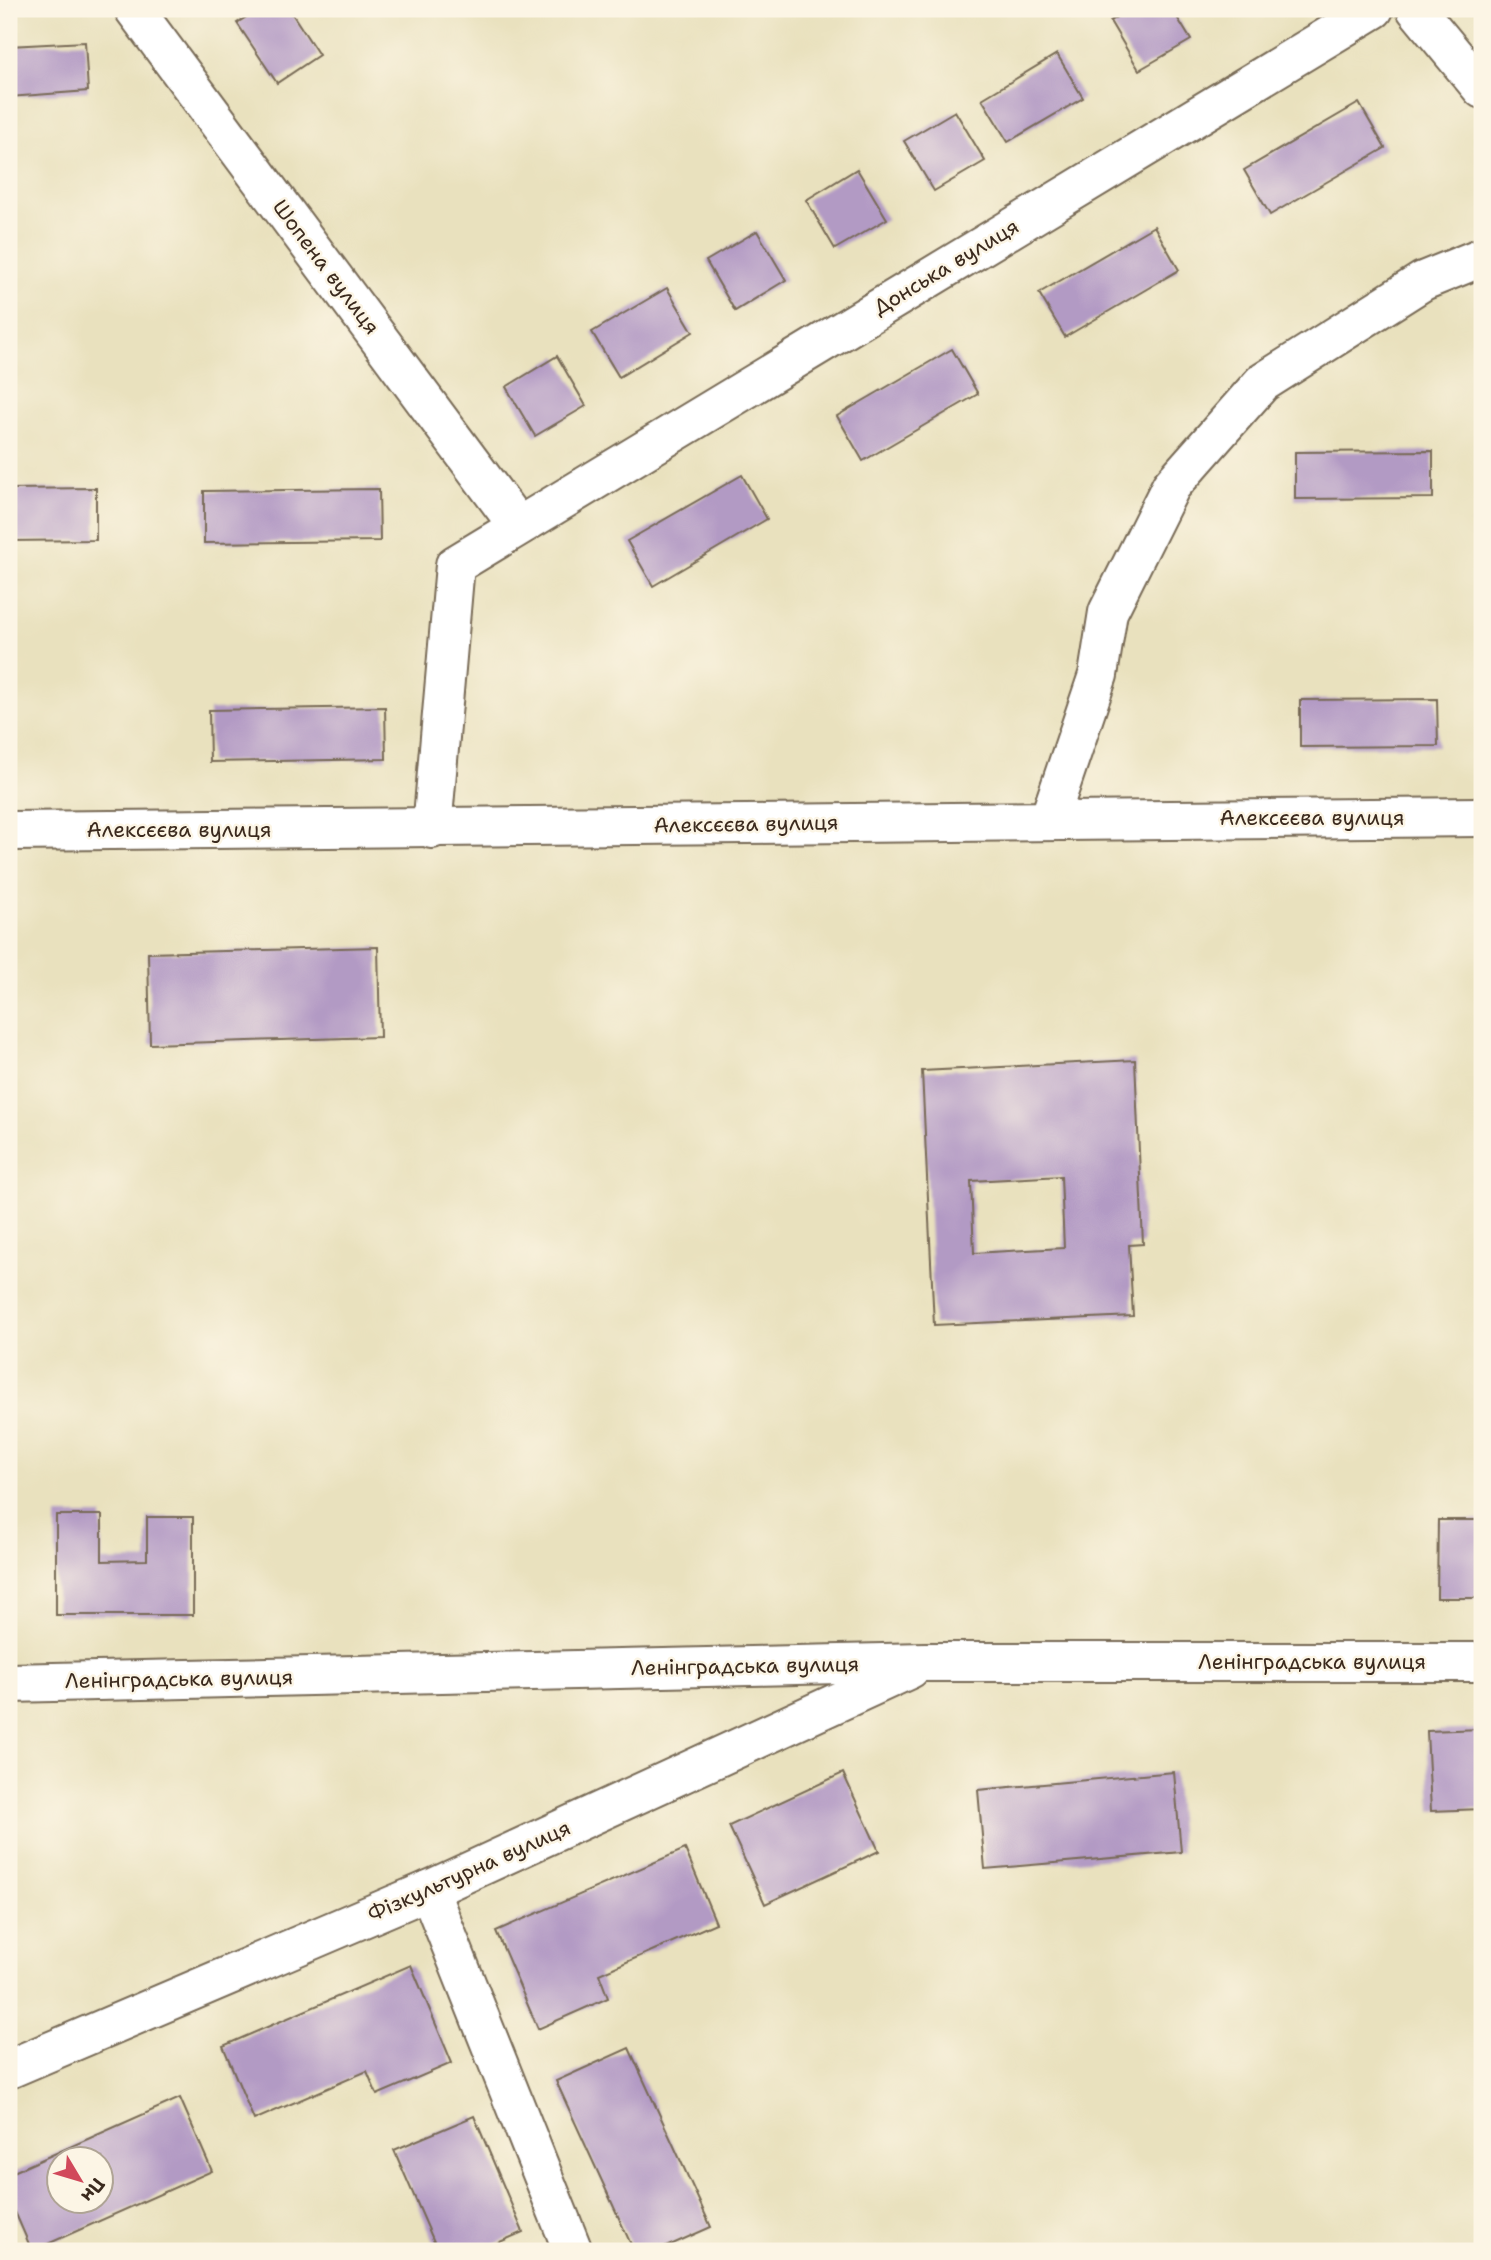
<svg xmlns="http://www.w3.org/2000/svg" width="1491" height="2260" viewBox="0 0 1491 2260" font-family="'Shantell Sans',sans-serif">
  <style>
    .building { fill: #b29ac4; fill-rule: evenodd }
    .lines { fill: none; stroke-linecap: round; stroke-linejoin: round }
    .minor-casing { stroke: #786a56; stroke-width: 42 }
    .minor { stroke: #fff; stroke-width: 38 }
    .labels { text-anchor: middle; stroke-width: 5; stroke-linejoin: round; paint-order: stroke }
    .street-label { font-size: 21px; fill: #3b2a1e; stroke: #fcf5e5 }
  </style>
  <rect width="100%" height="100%" fill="#fcf5e5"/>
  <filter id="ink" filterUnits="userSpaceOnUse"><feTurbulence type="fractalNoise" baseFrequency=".0143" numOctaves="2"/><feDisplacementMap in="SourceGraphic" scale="14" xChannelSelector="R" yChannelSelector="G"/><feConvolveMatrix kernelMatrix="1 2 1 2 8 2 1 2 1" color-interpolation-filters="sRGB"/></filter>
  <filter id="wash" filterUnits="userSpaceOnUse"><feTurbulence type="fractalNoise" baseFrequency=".00686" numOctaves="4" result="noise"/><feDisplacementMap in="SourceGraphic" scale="28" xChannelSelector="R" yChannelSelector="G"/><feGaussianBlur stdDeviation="1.57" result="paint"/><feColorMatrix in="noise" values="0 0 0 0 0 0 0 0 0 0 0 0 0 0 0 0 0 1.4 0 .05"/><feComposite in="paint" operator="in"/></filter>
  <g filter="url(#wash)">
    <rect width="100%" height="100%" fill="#e9e1be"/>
    <g id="blocks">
      <!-- building -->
      <g class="building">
        <path d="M259 9H289L319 55 277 83 237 23Z"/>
        <path d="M1130 9H1172L1191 40 1139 70 1110 21Z"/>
        <path d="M85 42 88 91 9 97V46Z"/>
        <path d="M1057 54 1083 98 1008 142 982 99Z"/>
        <path d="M1359 103 1385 148 1270 215 1244 170Z"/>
        <path d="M955 111 985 161 934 191 904 141Z"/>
        <path d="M857 169 887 219 835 249 806 200Z"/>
        <path d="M1154 226 1179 270 1065 337 1039 293Z"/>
        <path d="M757 231 786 280 735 311 706 261Z"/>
        <path d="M667 288 693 332 619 377 592 332Z"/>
        <path d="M952 349 978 394 863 461 837 416Z"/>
        <path d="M557 356 586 406 535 436 506 387Z"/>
        <path d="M1433 451V498L1295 499V452Z"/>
        <path d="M742 475 767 519 653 586 627 541Z"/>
        <path d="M96 488V540L9 541V489Z"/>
        <path d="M379 489 380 541 204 543V491Z"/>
        <path d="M1437 699 1438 746 1300 747V700Z"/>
        <path d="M385 707 386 759 210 762 209 710Z"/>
        <path d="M378 947 380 1037 150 1044 148 953Z"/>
        <path d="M1135 1060 1143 1244 1129 1245 1133 1316 934 1325 922 1071ZM1061 1176 1064 1248 974 1253 971 1181Z"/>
        <path d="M56 1515H102V1561L147 1560V1517H193V1615H56Z"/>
        <path d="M1438 1520H1482V1598H1437Z"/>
        <path d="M1482 1729V1809L1431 1811 1427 1731Z"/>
        <path d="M1174 1772 1181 1852 985 1869 978 1790Z"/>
        <path d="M843 1773 879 1851 765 1904 729 1826Z"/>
        <path d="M685 1849 716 1923 599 1974 608 1998 538 2029 496 1931Z"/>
        <path d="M411 1965 452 2063 377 2095 367 2071 254 2120 223 2046Z"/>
        <path d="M629 2048 711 2227 657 2251H634L556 2081Z"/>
        <path d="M180 2098 212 2171 32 2251 9 2198V2174ZM60 2158H102V2200H60Z"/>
        <path d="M474 2116 523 2232 479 2251H438L394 2150Z"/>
      </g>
    </g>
  </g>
  <g filter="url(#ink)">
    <use href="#blocks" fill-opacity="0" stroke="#786a56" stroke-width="2"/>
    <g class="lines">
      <defs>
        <g id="minor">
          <path d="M134 9 518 526"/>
          <path d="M1416 9 1482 89"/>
          <path d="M1049 820 1098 675 1108 612 1171 486 1262 383 1423 281 1482 257"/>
          <path d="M432 829 455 565 1374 9"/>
          <path d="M9 831 1482 817"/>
          <path d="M9 1683 925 1662H1482"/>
          <path d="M429 1890 573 2251"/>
          <path d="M9 2069 429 1890 910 1669"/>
        </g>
      </defs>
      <!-- minor casing -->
      <use href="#minor" class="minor-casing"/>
      <!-- minor -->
      <use href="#minor" class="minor"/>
    </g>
  </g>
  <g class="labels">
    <!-- street labels -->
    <g class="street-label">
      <text transform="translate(326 267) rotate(53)" y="7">Шопена вулиця</text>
      <text transform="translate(946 267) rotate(-31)" y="7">Донська вулиця</text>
      <text x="1312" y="825">Алексєєва вулиця</text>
      <text transform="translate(746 824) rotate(-1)" y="7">Алексєєва вулиця</text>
      <text x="179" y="837">Алексєєва вулиця</text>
      <text x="1312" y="1669">Ленінградська вулиця</text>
      <text transform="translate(745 1666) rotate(-1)" y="7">Ленінградська вулиця</text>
      <text transform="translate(179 1679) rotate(-1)" y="7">Ленінградська вулиця</text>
      <text transform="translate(469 1871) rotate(-24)" y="7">Фiзкультурна вулиця</text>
    </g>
  </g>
  <!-- margin -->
  <rect width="1491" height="2260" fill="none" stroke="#fcf5e5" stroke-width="35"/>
  <!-- north arrow -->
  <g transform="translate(80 2180) rotate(128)"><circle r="33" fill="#fcf5e5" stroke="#afa495" stroke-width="2"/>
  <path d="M0-5L12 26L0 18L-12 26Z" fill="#d1495b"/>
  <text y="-10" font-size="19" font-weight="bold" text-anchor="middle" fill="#3b2a1e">Пн</text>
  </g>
</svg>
